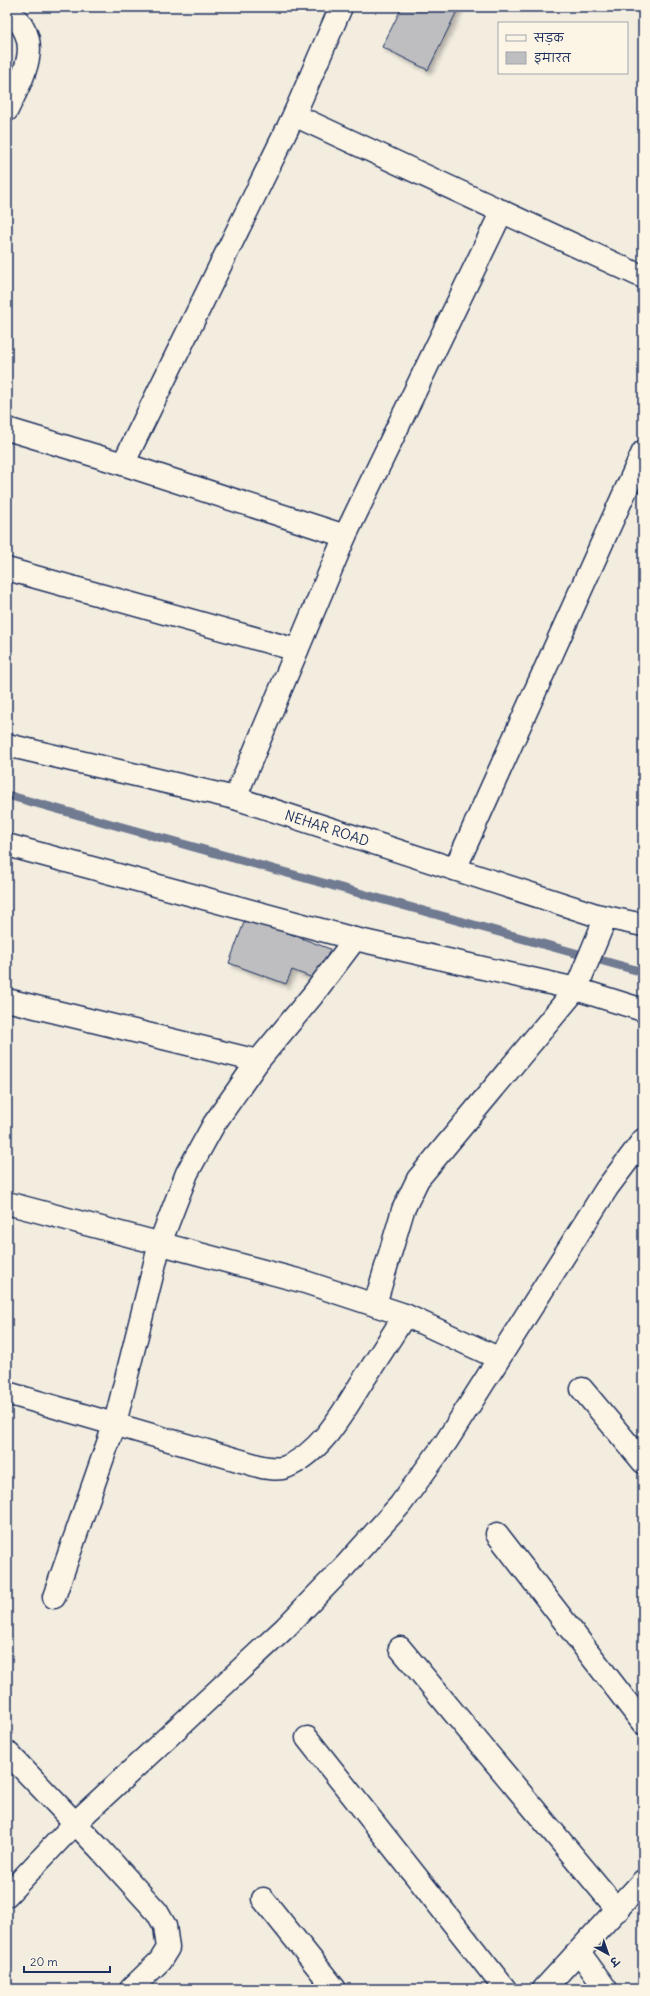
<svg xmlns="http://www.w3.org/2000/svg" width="650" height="1996" viewBox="0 0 650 1996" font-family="Delius,'Playpen Sans Deva',sans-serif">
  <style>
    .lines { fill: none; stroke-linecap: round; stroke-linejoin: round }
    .stream { stroke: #707a91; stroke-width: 9 }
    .building { fill: #bebec0; stroke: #1b2f5e; filter: url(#shadow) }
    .minor-casing { stroke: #1b2f5e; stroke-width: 25 }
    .minor { stroke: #fcf5e5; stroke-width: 22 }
    .labels { text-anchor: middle; stroke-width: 3; stroke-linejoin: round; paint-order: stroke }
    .street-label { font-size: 14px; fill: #1b2f5e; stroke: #fcf5e5 }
  </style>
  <defs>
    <filter id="shadow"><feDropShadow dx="3.5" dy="3.5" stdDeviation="2" flood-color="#0004"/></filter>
  </defs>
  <rect width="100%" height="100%" fill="#f3ede0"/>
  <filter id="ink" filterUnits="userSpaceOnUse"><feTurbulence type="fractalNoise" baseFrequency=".025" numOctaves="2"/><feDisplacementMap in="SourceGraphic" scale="8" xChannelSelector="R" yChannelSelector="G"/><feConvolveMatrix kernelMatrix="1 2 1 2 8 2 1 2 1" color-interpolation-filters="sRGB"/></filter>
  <g filter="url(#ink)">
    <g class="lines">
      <!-- stream -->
      <path class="stream" d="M7 795 643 972"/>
    </g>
    <!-- building -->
    <g class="building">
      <path d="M402 7H459L428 70 382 47Z"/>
      <path d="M246 917 330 949 318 980 292 970 286 984 229 963Z"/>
    </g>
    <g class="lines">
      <defs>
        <g id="minor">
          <path d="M7 11C47 39 23 76 7 110"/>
          <path d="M294 115 341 7"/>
          <path d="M7 429 123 464 294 115 643 277"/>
          <path d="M123 464 345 536"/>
          <path d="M7 569 297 650"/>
          <path d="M7 745 235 798 596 915 643 925"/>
          <path d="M235 798 345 536 502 211"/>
          <path d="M7 845 355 939 576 989 643 1010"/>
          <path d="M455 869 643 452"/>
          <path d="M7 1000 258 1061"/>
          <path d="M7 1203 305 1282 405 1315 498 1358"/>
          <path d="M375 1304 403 1210 418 1179 576 989 606 917"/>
          <path d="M582 1389 643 1462"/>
          <path d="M7 1393 262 1467C270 1468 278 1470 286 1467 323 1452 344 1410 364 1379 378 1358 391 1337 405 1315"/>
          <path d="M497 1534 643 1723"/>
          <path d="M54 1597 115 1423 160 1243 187 1173 214 1124 258 1061 312 996 355 939"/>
          <path d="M400 1648 618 1910"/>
          <path d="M307 1738 505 1989"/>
          <path d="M7 1752 99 1848 157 1912 165 1926 168 1948 160 1961 131 1989"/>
          <path d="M7 1895 75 1823 285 1628 345 1566 400 1505 446 1442 607 1188 643 1140"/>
          <path d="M263 1899 335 1989"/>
          <path d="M579 1952 606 1989"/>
          <path d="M544 1989 643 1881"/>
        </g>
      </defs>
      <!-- minor casing -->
      <use href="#minor" class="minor-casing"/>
      <!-- minor -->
      <use href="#minor" class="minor"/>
    </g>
  </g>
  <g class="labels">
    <!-- street labels -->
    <g class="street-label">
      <text transform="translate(327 828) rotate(18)" y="5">NEHAR ROAD</text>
    </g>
  </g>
  <!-- margin -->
  <rect width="650" height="1996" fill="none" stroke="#fcf5e5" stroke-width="24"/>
  <rect x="12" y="12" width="626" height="1972" fill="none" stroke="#1b2f5e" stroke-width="1.5" filter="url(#ink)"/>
  <!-- legend -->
  <rect x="498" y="22" width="130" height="52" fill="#fcf5e5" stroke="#a2a6af"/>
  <rect x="506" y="35" width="20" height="6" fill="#fcf5e5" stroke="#a2a6af"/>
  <text x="534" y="42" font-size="12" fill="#1b2f5e">सड़क</text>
  <rect x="506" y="52" width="20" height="12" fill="#bebec0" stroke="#a2a6af"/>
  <text x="534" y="62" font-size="12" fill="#1b2f5e">इमारत</text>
  <!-- north arrow -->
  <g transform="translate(608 1954) rotate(140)" stroke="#fcf5e5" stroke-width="3" paint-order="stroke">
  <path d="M0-3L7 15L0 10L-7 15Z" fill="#1b2f5e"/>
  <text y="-6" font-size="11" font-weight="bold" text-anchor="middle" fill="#1b2f5e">उ</text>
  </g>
  <!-- scale -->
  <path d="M24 1966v6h86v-6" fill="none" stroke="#1b2f5e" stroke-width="2"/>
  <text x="30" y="1966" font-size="12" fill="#1b2f5e" stroke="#fcf5e5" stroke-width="3" paint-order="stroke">20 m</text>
</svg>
